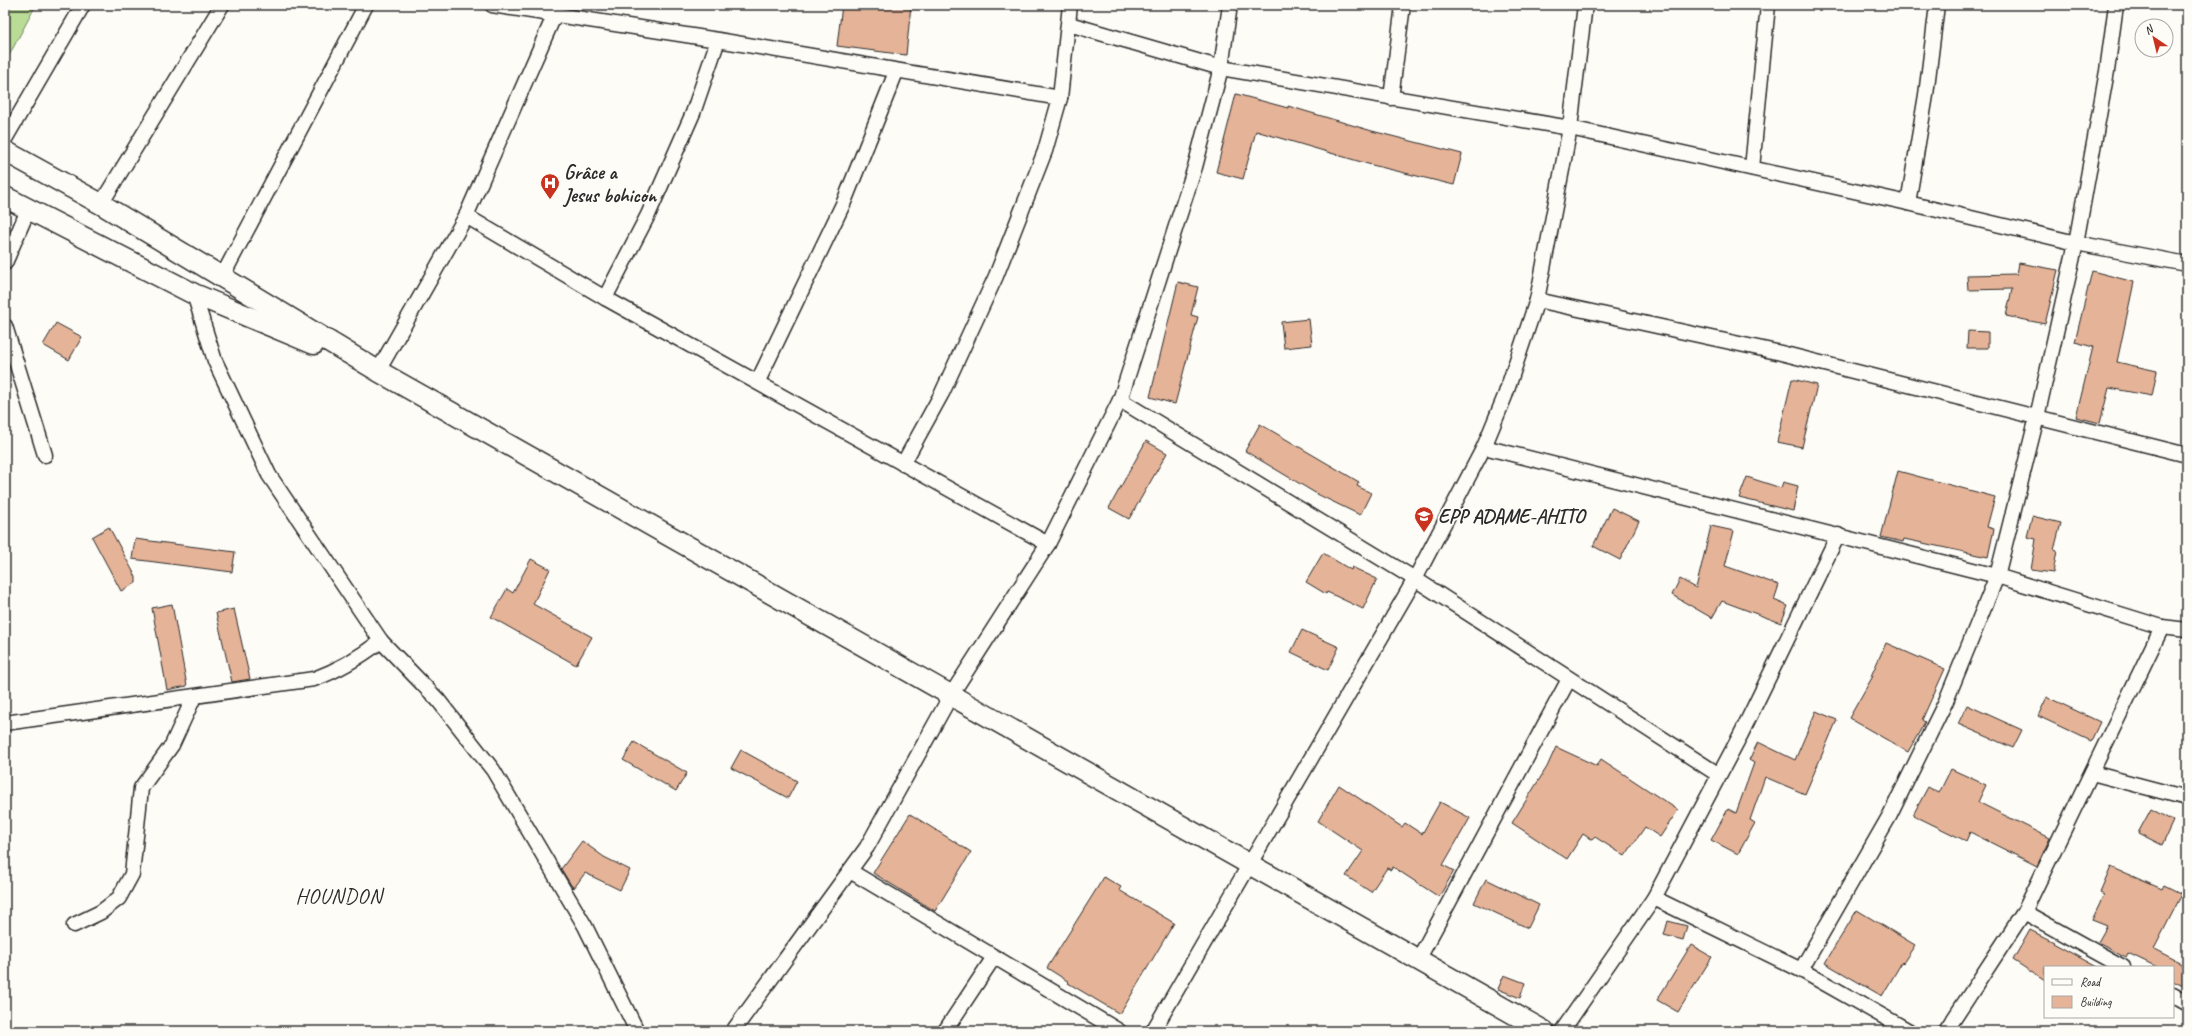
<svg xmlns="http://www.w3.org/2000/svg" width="2192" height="1036" viewBox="0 0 2192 1036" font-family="Caveat,sans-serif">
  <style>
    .green { fill: #b9dc96; stroke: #728460 }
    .building { fill: #e5b397; stroke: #2b2b2b }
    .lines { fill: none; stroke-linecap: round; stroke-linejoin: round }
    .minor-casing { stroke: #2b2b2b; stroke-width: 17 }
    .secondary-casing { stroke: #2b2b2b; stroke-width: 23 }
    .minor { stroke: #fdfcf7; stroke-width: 14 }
    .secondary { stroke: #fdfcf7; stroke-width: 20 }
    .labels { text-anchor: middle; stroke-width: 4; stroke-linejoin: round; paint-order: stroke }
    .poi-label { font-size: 20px; font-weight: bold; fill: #2b2b2b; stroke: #fdfcf7; text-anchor: start }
    .neighbourhood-label { font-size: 21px; letter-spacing: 1px; fill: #2b2b2b; stroke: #fdfcf7 }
  </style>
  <rect width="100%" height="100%" fill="#fdfcf7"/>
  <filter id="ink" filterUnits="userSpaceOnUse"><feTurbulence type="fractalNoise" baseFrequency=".025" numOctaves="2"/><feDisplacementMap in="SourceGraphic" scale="8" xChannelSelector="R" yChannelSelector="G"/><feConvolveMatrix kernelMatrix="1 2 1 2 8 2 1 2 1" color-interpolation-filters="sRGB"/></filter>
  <g filter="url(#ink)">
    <!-- green -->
    <path class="green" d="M5 5H36L5 63Z"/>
    <!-- building -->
    <g class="building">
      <path d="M842 5H911L906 55 837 46Z"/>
      <path d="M1236 94 1288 108V106L1372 131 1462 154 1454 185 1368 164 1256 131 1243 179 1216 172Z"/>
      <path d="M2019 263 2058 270 2045 324 2006 316 2012 289 1968 290 1967 275 2017 274Z"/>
      <path d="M2092 271 2134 282 2117 362 2157 371 2152 396 2109 388 2100 423 2076 417 2093 347 2075 342Z"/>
      <path d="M1178 282 1198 287 1191 315 1198 317 1175 404 1150 397Z"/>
      <path d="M1309 319 1312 345 1284 348 1281 322Z"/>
      <path d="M56 323 82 337 69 360 43 345Z"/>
      <path d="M1968 331 1988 332V348H1967Z"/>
      <path d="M1792 379 1817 385 1802 447 1777 442Z"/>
      <path d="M1260 424 1359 482 1357 486 1371 493 1360 515 1317 494 1245 451Z"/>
      <path d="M1146 441 1167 453 1129 519 1109 508Z"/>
      <path d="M1898 471 1995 497 1987 527 1994 529 1988 557 1904 539 1903 542 1881 537Z"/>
      <path d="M1747 477 1781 488 1783 482 1798 486 1793 511 1739 498Z"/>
      <path d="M1612 508 1639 521 1620 560 1593 546Z"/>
      <path d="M2032 516 2061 523 2054 550 2057 551 2053 573 2031 570 2036 539 2027 537Z"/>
      <path d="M1711 526 1734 531 1725 566 1779 585 1774 600 1788 606 1781 623 1722 601 1712 618 1672 595 1680 579 1696 588Z"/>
      <path d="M109 527 136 577V583L121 591 92 537Z"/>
      <path d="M135 539 235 552 232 572 132 559Z"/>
      <path d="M1323 553 1351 570 1352 567 1377 579 1363 609 1327 592 1326 594 1306 582Z"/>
      <path d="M531 559 550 569 533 604 592 637 576 665 491 617 507 589 513 593Z"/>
      <path d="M172 604 187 686 167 690 152 608Z"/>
      <path d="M234 609 250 679 232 682 216 613Z"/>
      <path d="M1302 630 1339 647 1328 670 1291 652Z"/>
      <path d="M1886 643 1945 669 1922 720 1925 722 1908 752 1849 718 1873 676H1871Z"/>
      <path d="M2047 697 2100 722 2091 741 2038 716Z"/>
      <path d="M1967 705 2022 730 2013 748 1958 724Z"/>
      <path d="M1816 711 1837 720 1805 794 1765 777 1750 820 1755 823 1738 854 1711 840 1728 809 1736 813 1754 763 1749 760 1758 742 1795 760Z"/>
      <path d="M634 742 687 773 676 791 623 760Z"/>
      <path d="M1556 747 1597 766 1601 759 1678 810 1660 837 1645 827 1625 856 1595 837 1592 840 1583 834 1567 859 1512 823 1547 767Z"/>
      <path d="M741 750 797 781 788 798 731 768Z"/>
      <path d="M1951 769 1986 785 1978 802 2050 838 2037 866 1970 832 1966 841 1913 815 1928 787 1939 793Z"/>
      <path d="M1339 785 1402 827 1405 823 1422 834 1440 802 1470 818 1443 865 1454 871 1439 897 1393 867 1391 870 1387 868 1371 892 1346 876 1363 851 1318 821Z"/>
      <path d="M2151 809 2173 821 2162 845 2138 833Z"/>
      <path d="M910 814 971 852 935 911 873 873Z"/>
      <path d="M582 841 604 857 630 870 620 890 585 873 574 888 571 885 561 869Z"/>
      <path d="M2111 867 2162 889 2164 885 2182 894 2154 949 2187 966V988L2173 981V967H2157L2128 953 2126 957 2098 942 2107 926 2092 920 2104 895 2100 893Z"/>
      <path d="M1104 877 1121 887 1119 890 1174 923 1120 1014 1068 983 1069 982 1047 968Z"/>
      <path d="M1486 879 1539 905 1528 928 1474 903Z"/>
      <path d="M1857 910 1915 945 1903 963 1902 962 1882 996 1825 963Z"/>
      <path d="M1668 921 1687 926 1683 940 1664 935Z"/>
      <path d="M2030 930 2054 942 2053 943 2097 967H2045V981L2013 960Z"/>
      <path d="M1691 945 1712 957 1678 1012 1657 1000Z"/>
      <path d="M1504 975 1525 983 1520 998 1498 989Z"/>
    </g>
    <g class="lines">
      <defs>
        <g id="minor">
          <path d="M492 5 718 40 1060 98"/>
          <path d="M1069 24 1221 68 1570 128 1908 203 2076 243 2187 264"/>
          <path d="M1391 98 1403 5"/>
          <path d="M5 139 83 5"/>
          <path d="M1752 168 1768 5"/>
          <path d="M1908 203 1926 95 1937 5"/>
          <path d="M101 204 222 5"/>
          <path d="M466 216 605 298 1048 544"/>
          <path d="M5 263 28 210"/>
          <path d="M222 277 366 5"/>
          <path d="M194 294 215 361 269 475 381 641 438 700 493 770 585 926 637 1031"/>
          <path d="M605 298 648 215 693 113 718 40"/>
          <path d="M1537 300 1781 353 2187 455"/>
          <path d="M5 326 45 455"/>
          <path d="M378 371 466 216 555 14 556 6"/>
          <path d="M758 381 844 202 896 72"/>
          <path d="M1120 400 1415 579 1719 775"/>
          <path d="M1484 447 1997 576 2162 627 2187 630"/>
          <path d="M903 464 942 393 996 276 1045 151 1060 98 1070 5"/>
          <path d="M5 723 314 679C339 670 360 657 381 641"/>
          <path d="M2092 773 2187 798"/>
          <path d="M850 871 1119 1031"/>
          <path d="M1654 898 1801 970 1909 1031"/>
          <path d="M2024 912 2123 967"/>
          <path d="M74 925 101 912 119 898 132 874 141 788 172 745 194 697"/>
          <path d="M1418 960 1569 679"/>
          <path d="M1801 970 1890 815 1946 701 1997 576 2037 417 2076 243 2107 71 2116 5"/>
          <path d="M2173 995 2187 1003"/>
          <path d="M733 1031 867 847 951 695 1048 544 1120 400 1195 167 1221 68 1230 5"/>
          <path d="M945 1031 994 957"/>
          <path d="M1153 1031 1415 579 1484 447 1505 396 1537 300 1570 128 1585 5"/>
          <path d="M1562 1031 1654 898 1741 734 1838 535"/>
          <path d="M1946 1031 2024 912 2162 627"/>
        </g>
        <g id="secondary">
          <path d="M5 151 101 204 378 371 1544 1031"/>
          <path d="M5 197 194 294 314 344"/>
        </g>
      </defs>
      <!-- minor casing -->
      <use href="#minor" class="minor-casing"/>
      <!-- secondary casing -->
      <use href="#secondary" class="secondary-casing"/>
      <!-- minor -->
      <use href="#minor" class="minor"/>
      <!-- secondary -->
      <use href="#secondary" class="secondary"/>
    </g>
  </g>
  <!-- icons -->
  <defs>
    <symbol id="hospital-pin" viewBox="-11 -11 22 30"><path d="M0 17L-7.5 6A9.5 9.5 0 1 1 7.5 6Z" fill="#c8321e" stroke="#fdfcf7"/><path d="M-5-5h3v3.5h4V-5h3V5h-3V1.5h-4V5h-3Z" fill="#fff"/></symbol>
    <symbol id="school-pin" viewBox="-11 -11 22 30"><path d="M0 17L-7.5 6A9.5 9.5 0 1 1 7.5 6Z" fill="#c8321e" stroke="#fdfcf7"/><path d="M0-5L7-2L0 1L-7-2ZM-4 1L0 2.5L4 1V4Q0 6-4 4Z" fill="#fff"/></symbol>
  </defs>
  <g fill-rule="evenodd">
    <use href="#hospital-pin" x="539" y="172" width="22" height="30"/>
    <use href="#school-pin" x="1413" y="505" width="22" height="30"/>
  </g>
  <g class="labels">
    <!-- poi labels -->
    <g class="poi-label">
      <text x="564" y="179">Grâce a<tspan x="564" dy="23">Jesus bohicon</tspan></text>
      <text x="1438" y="523">EPP ADAME-AHITO</text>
    </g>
    <!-- neighbourhood labels -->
    <g class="neighbourhood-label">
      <text x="339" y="903">HOUNDON</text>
    </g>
  </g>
  <!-- margin -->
  <rect width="2192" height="1036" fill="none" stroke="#fdfcf7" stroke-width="20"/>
  <rect x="10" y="10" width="2172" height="1016" fill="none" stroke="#2b2b2b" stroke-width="1.5" filter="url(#ink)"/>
  <!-- legend -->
  <rect x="2044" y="966" width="130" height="52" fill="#fdfcf7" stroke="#a9a8a5"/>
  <rect x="2052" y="979" width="20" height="6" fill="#fdfcf7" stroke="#a9a8a5"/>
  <text x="2080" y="986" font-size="12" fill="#2b2b2b">Road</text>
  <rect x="2052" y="996" width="20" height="12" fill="#e5b397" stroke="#a9a8a5"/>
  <text x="2080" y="1006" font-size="12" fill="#2b2b2b">Building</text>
  <!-- north arrow -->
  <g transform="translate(2154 38) rotate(325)"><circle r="19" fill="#fdfcf7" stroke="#a9a8a5"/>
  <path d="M0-3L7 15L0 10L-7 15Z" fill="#c8321e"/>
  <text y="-6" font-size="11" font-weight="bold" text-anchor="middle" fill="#2b2b2b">N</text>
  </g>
</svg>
